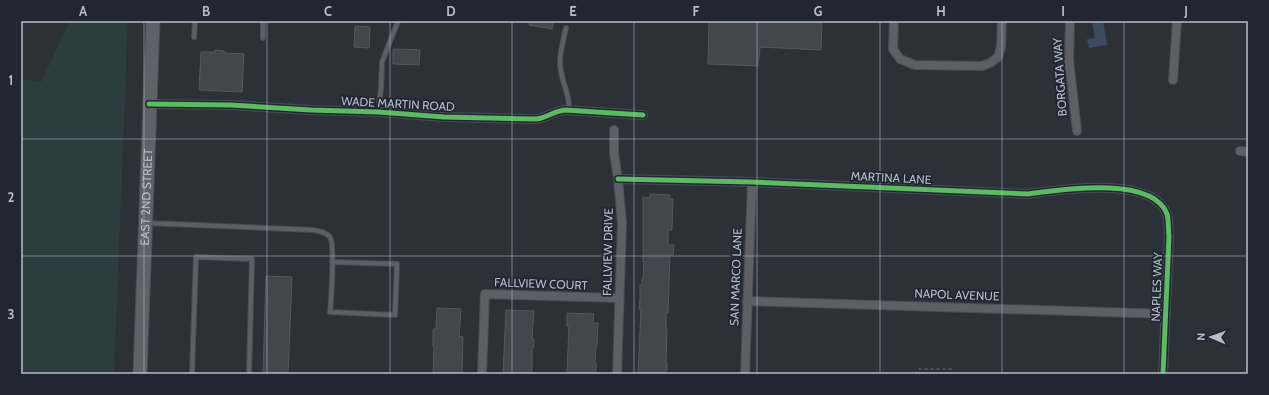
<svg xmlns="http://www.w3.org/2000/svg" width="1269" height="395" viewBox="0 0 1269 395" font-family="Cabin,sans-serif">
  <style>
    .green { fill: #2c3c3f }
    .water { fill: #3d4a60 }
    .building { fill: #43464d; stroke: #54585f }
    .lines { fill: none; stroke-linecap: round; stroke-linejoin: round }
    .lane-casing { stroke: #4a4d53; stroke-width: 6 }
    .street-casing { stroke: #4a4d53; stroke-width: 10 }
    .primary-casing { stroke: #4a4d55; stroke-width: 15 }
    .path { stroke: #5a5f64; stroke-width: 1.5; stroke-dasharray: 3 3; stroke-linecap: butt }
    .lane { stroke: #5c5f66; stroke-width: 4 }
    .street { stroke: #5c5f66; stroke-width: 8 }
    .primary { stroke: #5e6268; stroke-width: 13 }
    .cycleway-casing { stroke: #202732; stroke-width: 8 }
    .cycleway { stroke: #5cba63; stroke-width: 5 }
    .grid { fill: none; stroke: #b7bdc8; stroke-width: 1; stroke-opacity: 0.55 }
    .labels { text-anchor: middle; stroke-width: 3.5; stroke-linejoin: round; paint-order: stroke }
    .street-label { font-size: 12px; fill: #b7bdc8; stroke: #202732 }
    .neatline { fill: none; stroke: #b7bdc8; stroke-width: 1.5 }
    .grid-label { font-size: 13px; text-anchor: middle; font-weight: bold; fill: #b7bdc8 }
  </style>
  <rect width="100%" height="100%" fill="#2c3138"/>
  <!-- green -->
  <path class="green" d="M70 21H128L114 374H21V79L41 82Z"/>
  <!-- water -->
  <path class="water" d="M1092 21H1103L1107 45 1089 48 1087 39 1095 38Z"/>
  <!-- building -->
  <g class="building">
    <path d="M530 21H554L552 29 529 25Z"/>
    <path d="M709 21H822L821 50 760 47 758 66 708 64Z"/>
    <path d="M355 26 370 27 369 48 354 47Z"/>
    <path d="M393 49 420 50 419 65 393 64Z"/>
    <path d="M215 50 224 51V53L244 54 242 92 199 90 201 52H215Z"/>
    <path d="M650 194 670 195 669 199H673L672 230H668V245H674L673 255H670L668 313H666V328H667L666 363H667V371L665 372 664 374H638L641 309H639L640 299V285H642V279H643L644 262H643V197L650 198Z"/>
    <path d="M266 276 292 277 288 374H263Z"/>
    <path d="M437 308 461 309 459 336 463 337 462 374H433L434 346H433V329H436Z"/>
    <path d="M506 310 534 311 532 339H534V347H532V374H503Z"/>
    <path d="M567 313 594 314 593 323H598L597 345H596L595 363H596V374L567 372 569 326H567Z"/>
  </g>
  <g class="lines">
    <defs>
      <g id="lane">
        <path d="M566 28C563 42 558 57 561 71 563 85 570 95 569 110"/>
        <path d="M194 37 195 21"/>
        <path d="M263 38V21"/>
        <path d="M378 112 381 89 382 62 398 21"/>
        <path d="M147 223 313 230C319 231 326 232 330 237 335 243 331 301 330 312L395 315 397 264 332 262"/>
        <path d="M192 374 196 257 252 259 249 374"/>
      </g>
      <g id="street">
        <path d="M894 21 893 49 900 59 915 65 982 66 990 63 998 57 1001 47 1002 21"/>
        <path d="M1070 21 1069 60 1077 131"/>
        <path d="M1173 80 1177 21"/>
        <path d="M149 104 231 105 311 110 378 112 444 117 536 119C547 118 554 111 565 110L643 115"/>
        <path d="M614 130V153L618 179 622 223 617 374"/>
        <path d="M1240 151 1248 152"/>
        <path d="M618 179 752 182 1028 194C1060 190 1152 175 1167 214 1169 220 1168 230 1169 236L1163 374"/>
        <path d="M747 301 1166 314"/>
        <path d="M482 374 485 294 619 298"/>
        <path d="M745 374 752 182"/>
      </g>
      <g id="primary">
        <path id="s1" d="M140 374 153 21"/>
      </g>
    </defs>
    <!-- lane casing -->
    <use href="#lane" class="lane-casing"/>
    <!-- street casing -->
    <use href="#street" class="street-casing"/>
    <!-- primary casing -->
    <use href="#primary" class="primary-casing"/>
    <!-- path -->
    <path class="path" d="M915 374 919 369H953"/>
    <!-- lane -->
    <use href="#lane" class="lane"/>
    <!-- street -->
    <use href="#street" class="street"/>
    <!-- primary -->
    <use href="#primary" class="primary"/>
    <defs>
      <g id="cycleway">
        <path d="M149 104 231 105 311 110 378 112 444 117 536 119C547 118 554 111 565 110L643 115"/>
        <path d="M618 179 752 182 1028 194C1060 190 1152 175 1167 214 1169 220 1168 230 1169 236L1163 374"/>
      </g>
    </defs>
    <!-- cycleway casing -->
    <use href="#cycleway" class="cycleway-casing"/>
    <!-- cycleway -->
    <use href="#cycleway" class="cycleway"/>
  </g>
  <!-- grid -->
  <path class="grid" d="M144 21V374M267 21V374M390 21V374M512 21V374M634 21V374M757 21V374M880 21V374M1002 21V374M1124 21V374M21 139H1248M21 256H1248"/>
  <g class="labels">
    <!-- street labels -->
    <g class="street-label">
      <text transform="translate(1060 77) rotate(-94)" y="4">BORGATA WAY</text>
      <text transform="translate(398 104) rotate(3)" y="4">WADE MARTIN ROAD</text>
      <text transform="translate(891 178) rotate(3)" y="4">MARTINA LANE</text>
      <text dy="4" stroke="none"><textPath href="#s1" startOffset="177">EAST 2ND STREET</textPath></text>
      <text transform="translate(608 252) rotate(-89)" y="4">FALLVIEW DRIVE</text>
      <text transform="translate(736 277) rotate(-88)" y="4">SAN MARCO LANE</text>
      <text transform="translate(541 284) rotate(2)" y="4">FALLVIEW COURT</text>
      <text transform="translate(1157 287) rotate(-88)" y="4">NAPLES WAY</text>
      <text transform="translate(957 295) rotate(2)" y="4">NAPOL AVENUE</text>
    </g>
  </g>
  <!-- border -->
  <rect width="1269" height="395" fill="none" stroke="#202732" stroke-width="44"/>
  <!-- north arrow -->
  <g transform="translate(1211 337) rotate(272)" stroke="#202732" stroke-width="3" paint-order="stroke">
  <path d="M0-3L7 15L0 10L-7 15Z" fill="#b7bdc8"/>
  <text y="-6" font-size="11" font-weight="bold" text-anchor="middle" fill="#b7bdc8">N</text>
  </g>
  <rect x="22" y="22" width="1225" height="351" class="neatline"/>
  <g class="grid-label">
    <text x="83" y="16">A</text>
    <text x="206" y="16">B</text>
    <text x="328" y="16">C</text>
    <text x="451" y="16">D</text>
    <text x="573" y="16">E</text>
    <text x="696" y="16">F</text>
    <text x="818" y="16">G</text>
    <text x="941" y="16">H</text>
    <text x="1063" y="16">I</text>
    <text x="1186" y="16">J</text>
    <text x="11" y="85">1</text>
    <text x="11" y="202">2</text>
    <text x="11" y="319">3</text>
  </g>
</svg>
